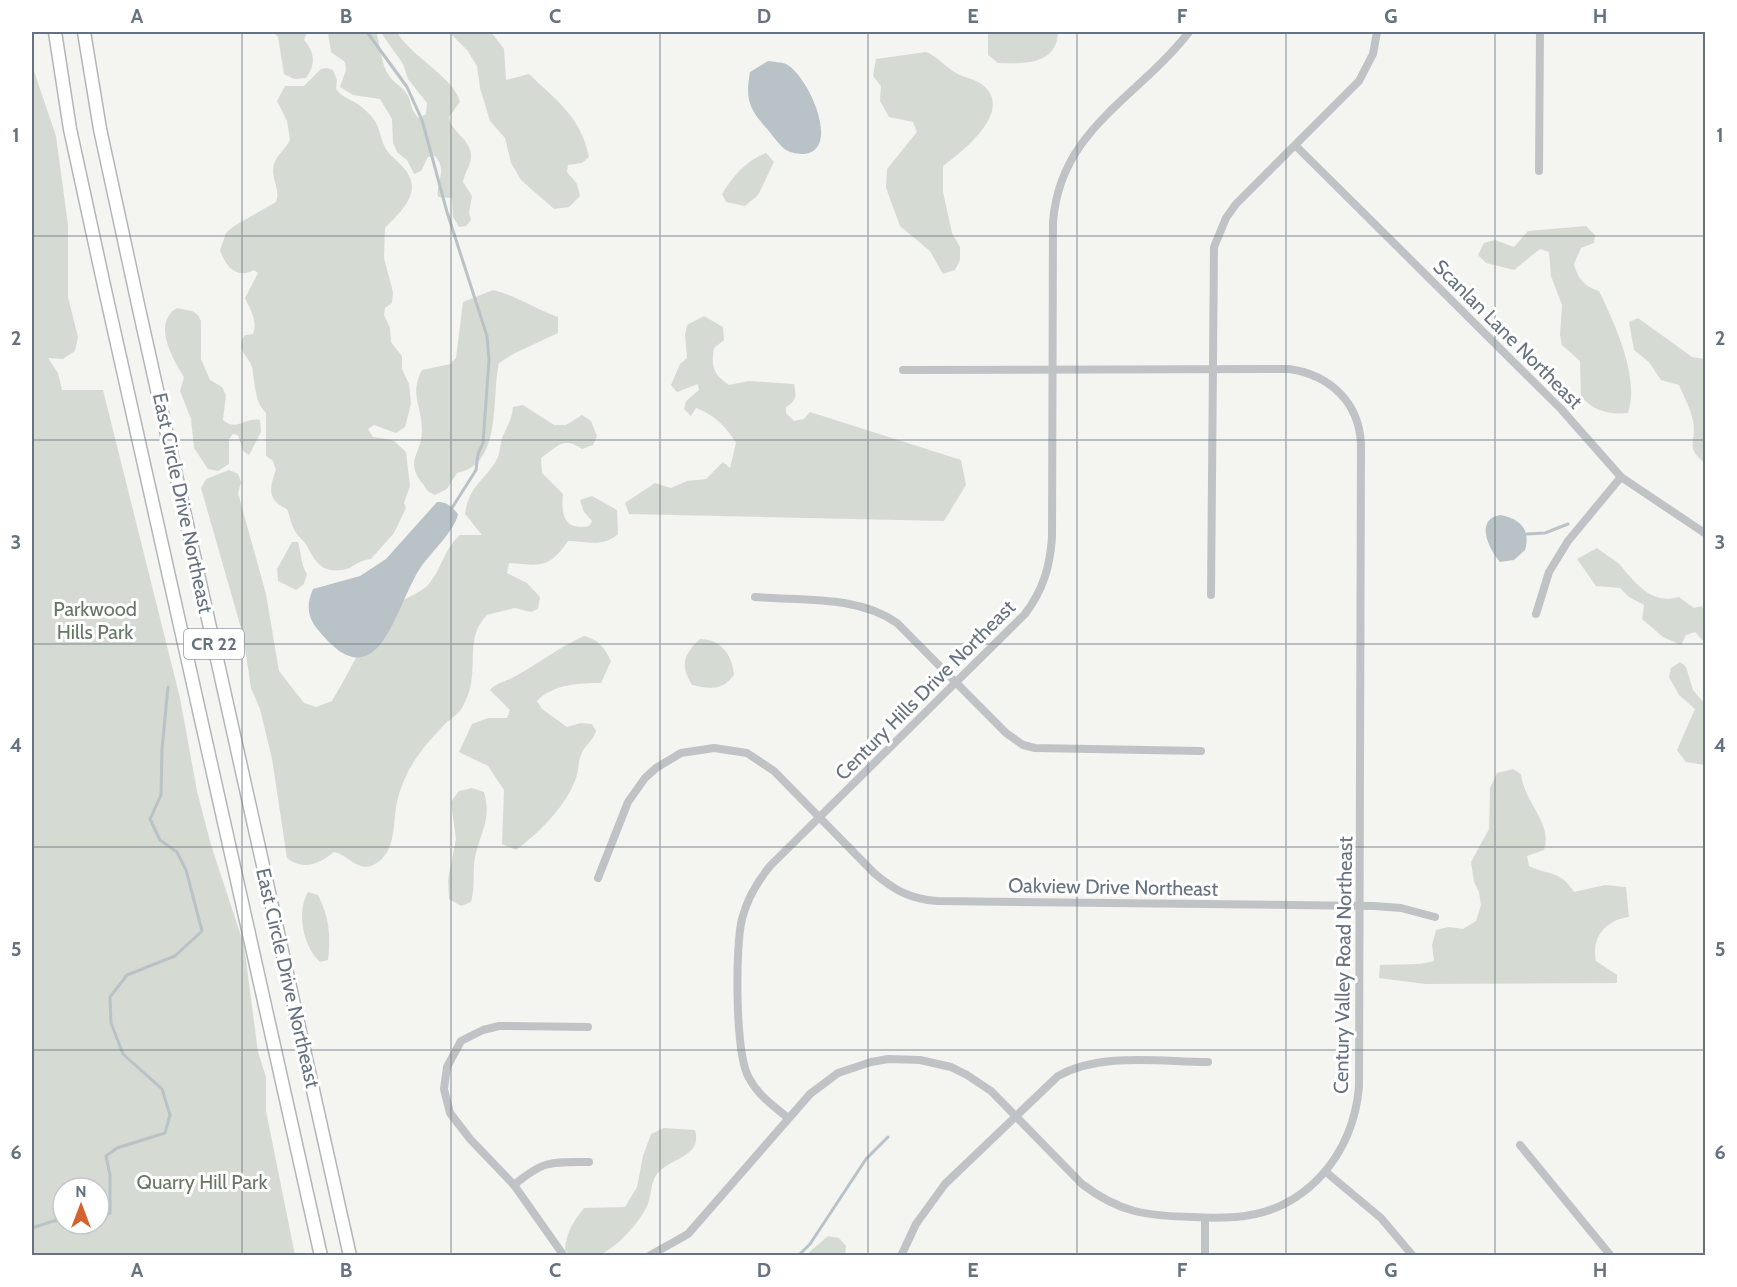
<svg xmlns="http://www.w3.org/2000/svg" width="1737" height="1287" viewBox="0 0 1737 1287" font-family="Cabin,sans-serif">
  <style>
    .green { fill: #d5dbd2; fill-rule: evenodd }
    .water { fill: #b9c3c7 }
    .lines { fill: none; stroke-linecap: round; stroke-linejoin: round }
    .stream { stroke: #b9c3c7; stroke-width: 3 }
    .primary-casing { stroke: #b3b6b9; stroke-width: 15 }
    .minor { stroke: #c0c3c6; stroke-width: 8 }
    .primary { stroke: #fff; stroke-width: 12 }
    .grid { fill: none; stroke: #66727f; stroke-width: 1.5; stroke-opacity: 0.55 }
    .labels { text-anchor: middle; stroke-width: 6; stroke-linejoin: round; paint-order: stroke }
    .shield { fill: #fff; stroke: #949ca5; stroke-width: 1.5 }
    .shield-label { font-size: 18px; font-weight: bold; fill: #66727f }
    .street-label { font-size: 20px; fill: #66727f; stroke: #fff }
    .park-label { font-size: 20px; fill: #667764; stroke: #fff }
    .neatline { fill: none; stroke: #66727f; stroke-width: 2 }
    .grid-label { font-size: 20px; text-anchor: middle; font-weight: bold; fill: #66727f }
  </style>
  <rect width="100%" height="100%" fill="#f4f4f1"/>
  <!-- green -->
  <g class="green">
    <path d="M273 32H307L304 40C315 52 316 65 306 78L294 79 284 74 278 37Z"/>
    <path d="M328 32H376C381 46 380 64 390 77 396 85 405 88 409 98 412 106 411 111 419 118L426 114 427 103 408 79 403 64 382 34 383 32H397C410 56 455 78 460 102L449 117C451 132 469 138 471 154 472 164 464 173 463 182L472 196 469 213 471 220 466 226 459 227 453 217 452 198 438 197C436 181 448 171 435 156L428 157 421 171 414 174 407 160 397 152 393 143 392 119 380 99 353 95 340 87 346 70 345 62 331 52Z"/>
    <path d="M449 32H491L504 49 506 80 529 74C557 101 581 117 589 157L582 163 568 165 567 172 577 184 580 196 569 207 554 209 521 180 511 163 505 138 490 121 480 88 477 66 467 50Z"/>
    <path d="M988 32H1058C1057 65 1023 64 998 63L988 55Z"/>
    <path d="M926 52C937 56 945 67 956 73 965 78 977 79 985 87 1012 113 962 152 943 166V192L952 233 960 247V260L955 270 943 274 930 251 900 226 886 188 887 169 917 132 913 122 889 117 880 101 881 86 873 76 876 59Z"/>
    <path d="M32 65 56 136 68 225V297L78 337 75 351 63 359 48 358 58 373 62 390H103L180 698 197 791 211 845 244 945 258 1052 266 1077V1111L295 1255H32ZM63 1188H99V1224H63Z"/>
    <path d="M327 68 333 70 337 80 336 89C344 100 356 100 365 110 383 126 377 133 386 149 391 157 397 160 402 166 426 191 401 211 385 228L384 258 393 292 392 303 385 308 384 315 390 328 391 342 402 356V369L409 384 411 404 405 427 396 433 374 425 368 429 373 437 393 440 406 452 410 486 404 503 406 508 394 533 371 559C355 561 353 569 342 570 321 573 315 561 307 546 304 540 298 537 295 531 291 525 290 516 287 509 267 500 269 488 276 470L273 461 266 456V413C254 402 255 382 252 367 250 359 241 354 241 345 241 341 243 338 245 335L253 334C258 321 250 309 245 298L258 273 254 270C237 280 225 266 220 250L226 233 234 226 276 202C281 189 270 178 274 164 277 154 286 149 290 140L287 121 277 101 285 86H304L321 69Z"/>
    <path d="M766 153 774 162 758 195 745 206 726 202 722 194C733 176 747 160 766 153Z"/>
    <path d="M1586 226 1595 235 1594 243 1581 248 1574 264C1578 279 1584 286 1599 291 1615 324 1640 378 1628 413 1608 415 1595 411 1581 397L1580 361 1562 345 1560 335 1562 305 1551 276 1549 252 1540 249 1514 270 1486 263 1478 255 1484 243 1495 240 1514 247 1528 231Z"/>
    <path d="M493 290C517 296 535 309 558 317V333L513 354 499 363C491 397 503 465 457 473L447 489 435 495C427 492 427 489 422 483 404 459 422 455 422 430 422 406 409 395 422 370L450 364 456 358 463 302Z"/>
    <path d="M177 308 192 311 198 315 201 321V359L210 380 222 387 226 395 223 420C237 432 245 417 260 420L261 432 249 455 243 451 238 435 233 434 229 439V464L218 471 208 469 194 448 191 419 180 391 184 377C172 358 152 323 177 308Z"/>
    <path d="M704 316 723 327 724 340 714 348C711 367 713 374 729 385L749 381 794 384C797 396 796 401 786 407V413L794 421 804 419 810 412 961 460 966 485 944 521 629 514 625 503 655 483 671 488 687 481 706 479 723 462 730 468 736 443C727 427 713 414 696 408L691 416 684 409 686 401 699 390 698 384 677 392 671 385 680 364 687 358 685 335 687 325Z"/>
    <path d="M1638 318 1692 357 1705 359V463C1684 447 1697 442 1693 421 1691 409 1684 397 1679 385L1661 380 1649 362 1634 350 1629 322Z"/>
    <path d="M523 405 554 425H566L582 415 591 421 597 436 593 445 582 449C563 436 557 447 541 458L542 473 563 494C561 515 564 531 589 526L592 521 584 512 580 500 592 496 617 510 618 534C602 548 588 541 568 541 548 570 540 565 509 563L507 573 527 583 540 597 538 609 531 612 515 608 487 615C483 619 479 625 477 630 468 653 479 678 463 706 460 713 453 717 447 722 424 746 407 765 398 798 392 818 398 848 378 862 359 876 350 855 334 852 319 864 303 871 287 858L272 759 260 709 251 688 243 635 201 488 206 479 229 470 238 474 241 482 238 493 266 594 279 671 304 703 316 707 332 701C351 670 368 628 396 605 406 597 419 594 428 585 442 569 444 549 460 535H482L465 514C469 486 483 482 496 461 500 455 500 445 502 438 507 426 512 420 513 407Z"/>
    <path d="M292 542H298C301 553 301 565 307 574L304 584 296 590 278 581 277 569Z"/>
    <path d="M1597 548C1604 554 1616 560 1621 566 1636 584 1652 605 1679 597L1694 608 1702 606 1705 615V643L1695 632 1686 635 1681 645 1663 637 1642 619 1644 605 1629 597 1620 588 1596 586 1577 559Z"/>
    <path d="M584 636C599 640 604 647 611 661L601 683C580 683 553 684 537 701L542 709 567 727 581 723 592 724 596 731C593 742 584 745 581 755 578 762 579 770 576 778 567 805 539 833 516 850L502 844 504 790 488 766 459 752 472 724 488 718H507L510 710 490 690C497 682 505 682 514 677 538 664 559 647 584 636Z"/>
    <path d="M700 639C721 639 732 655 734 675 722 691 710 689 692 685 680 665 683 655 700 639Z"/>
    <path d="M1680 662 1686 667 1693 690 1705 704V765L1686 762 1677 750 1695 709 1679 695 1669 677 1671 668Z"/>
    <path d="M1513 769 1521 774C1524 803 1553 823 1544 850L1527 856 1529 866C1550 876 1560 870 1574 892L1605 885 1626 887 1629 917C1606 920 1591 937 1596 961L1617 975V983L1425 984 1379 978 1380 965 1420 964 1434 961 1432 945 1436 930 1449 927 1463 929 1476 921 1481 905 1479 892 1474 882 1471 862 1489 829 1490 788 1497 773Z"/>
    <path d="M472 788 484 792C493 823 477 836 474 865 473 879 475 887 471 902L461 906 449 899 448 880 456 839 451 802 459 791Z"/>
    <path d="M308 892 318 895C329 916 331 937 328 960L320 962C303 946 296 913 308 892Z"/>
    <path d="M664 1128 695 1130C703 1159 667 1157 655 1177 651 1185 651 1195 648 1204 641 1221 618 1246 602 1254 594 1258 579 1256 570 1255L565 1250C566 1233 573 1222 584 1208L625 1207 637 1187 643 1156 651 1134Z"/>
    <path d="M828 1236 839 1238 846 1246 845 1255H806Z"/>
  </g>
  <!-- water -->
  <g class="water">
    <path d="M768 61C773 62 781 62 786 64 808 75 842 150 804 154 799 154 791 153 786 150 780 146 773 136 768 130 749 109 745 100 750 72Z"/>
    <path d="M437 502C447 502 451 506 458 514 455 531 429 554 419 570 394 610 378 703 319 631 307 617 306 605 313 589L360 576 386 559Z"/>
    <path d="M1500 515C1520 518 1531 530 1525 550L1514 560 1500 562C1489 549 1474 520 1500 515Z"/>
  </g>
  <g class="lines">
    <!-- stream -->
    <g class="stream">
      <path d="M367 32 407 87 422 120 447 212 487 336 489 360 483 443 478 454 476 470 452 508"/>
      <path d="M1527 534 1545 533 1568 524"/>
      <path d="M99 1219 110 1213V1175L106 1156 117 1148 165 1133 170 1115 162 1089 123 1054 111 1023 110 997 127 975 175 956 202 931 186 870 177 852 160 840 150 819 161 795 162 749 168 687"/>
      <path d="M32 1228 63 1218"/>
      <path d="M798 1256 810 1244 866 1159 888 1137"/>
    </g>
    <defs>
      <g id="primary">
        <path d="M55 32 70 129 105 290 321 1256"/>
        <path d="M84 32 100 129 139 309 350 1256"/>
      </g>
    </defs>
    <!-- primary casing -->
    <use href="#primary" class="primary-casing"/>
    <!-- minor -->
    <g class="minor">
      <path d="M1296 146 1561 409 1621 477 1706 534"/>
      <path d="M1539 171 1540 32"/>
      <path d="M1211 595 1214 247 1226 218 1236 204 1359 81 1373 54 1377 32"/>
      <path d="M755 597C802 601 857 595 897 623L1006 733 1023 745 1035 748 1201 751"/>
      <path d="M1536 614 1549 572 1568 541 1621 477"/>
      <path d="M598 878 628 802 645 778 656 768 681 753 714 748 747 753 774 771 874 873C894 890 910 899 937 901L1374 906 1401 908 1435 917"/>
      <path d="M787 1117C773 1106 758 1095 749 1078 735 1054 735 947 742 919 747 899 757 882 770 866L1025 614C1043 590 1050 567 1052 537L1053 222C1060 129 1138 98 1189 32"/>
      <path d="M1520 1145 1611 1256"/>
      <path d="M1326 1172 1381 1218 1413 1256"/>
      <path d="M514 1185C544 1160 551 1162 589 1162"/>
      <path d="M564 1256 514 1185 470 1139 450 1113 444 1089 447 1067 461 1041 483 1030 499 1026 588 1027"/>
      <path d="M649 1256 688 1234 810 1094 838 1073 871 1062 888 1059 920 1060 951 1067 967 1075 991 1091 1082 1184C1120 1213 1147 1216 1193 1217 1207 1218 1221 1218 1235 1217 1306 1212 1354 1154 1359 1086L1361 444C1359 402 1330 375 1289 369L903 370"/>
      <path d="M901 1256 916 1224 945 1184 1058 1076C1102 1052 1160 1062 1208 1062"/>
      <path d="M1205 1256V1218"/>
    </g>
    <!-- primary -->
    <use href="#primary" class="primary"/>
  </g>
  <!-- grid -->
  <path class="grid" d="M242 32V1256M451 32V1256M660 32V1256M868 32V1256M1077 32V1256M1286 32V1256M1495 32V1256M32 236H1706M32 440H1706M32 644H1706M32 847H1706M32 1050H1706"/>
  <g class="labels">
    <!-- shield labels -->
    <rect class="shield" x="184" y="629" width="60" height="30" rx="4.5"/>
    <g class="shield-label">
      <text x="214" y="650">CR 22</text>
    </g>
    <!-- street labels -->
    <g class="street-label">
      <text transform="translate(1508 334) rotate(45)" y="7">Scanlan Lane Northeast</text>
      <text transform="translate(183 503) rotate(78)" y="7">East Circle Drive Northeast</text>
      <text transform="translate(925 690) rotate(-45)" y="7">Century Hills Drive Northeast</text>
      <text transform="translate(1113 887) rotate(1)" y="7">Oakview Drive Northeast</text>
      <text transform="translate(1343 965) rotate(-89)" y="7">Century Valley Road Northeast</text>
      <text transform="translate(288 978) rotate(77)" y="7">East Circle Drive Northeast</text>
    </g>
    <!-- park labels -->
    <g class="park-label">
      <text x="95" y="616">Parkwood<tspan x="95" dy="23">Hills Park</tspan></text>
      <text x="202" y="1189">Quarry Hill Park</text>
    </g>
  </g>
  <!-- border -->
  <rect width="1737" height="1287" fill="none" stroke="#ffffff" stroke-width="66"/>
  <!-- north arrow -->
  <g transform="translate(81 1206)"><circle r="28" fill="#ffffff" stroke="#c2c7cc" stroke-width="1.5"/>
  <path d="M0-4.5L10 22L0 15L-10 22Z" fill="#d46231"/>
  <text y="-9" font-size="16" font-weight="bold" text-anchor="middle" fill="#66727f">N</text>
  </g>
  <rect x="33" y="33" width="1671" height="1221" class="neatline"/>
  <g class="grid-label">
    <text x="137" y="23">A</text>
    <text x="346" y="23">B</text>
    <text x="555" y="23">C</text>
    <text x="764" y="23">D</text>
    <text x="973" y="23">E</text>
    <text x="1182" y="23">F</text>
    <text x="1391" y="23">G</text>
    <text x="1600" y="23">H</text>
    <text x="16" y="142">1</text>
    <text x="1720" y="142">1</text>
    <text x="16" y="345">2</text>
    <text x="1720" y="345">2</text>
    <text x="16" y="549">3</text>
    <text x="1720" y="549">3</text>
    <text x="16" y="752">4</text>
    <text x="1720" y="752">4</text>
    <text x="16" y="956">5</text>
    <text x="1720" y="956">5</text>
    <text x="16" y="1159">6</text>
    <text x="1720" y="1159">6</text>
    <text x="137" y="1277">A</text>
    <text x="346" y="1277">B</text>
    <text x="555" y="1277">C</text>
    <text x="764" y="1277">D</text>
    <text x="973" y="1277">E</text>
    <text x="1182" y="1277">F</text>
    <text x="1391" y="1277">G</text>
    <text x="1600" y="1277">H</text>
  </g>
</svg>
